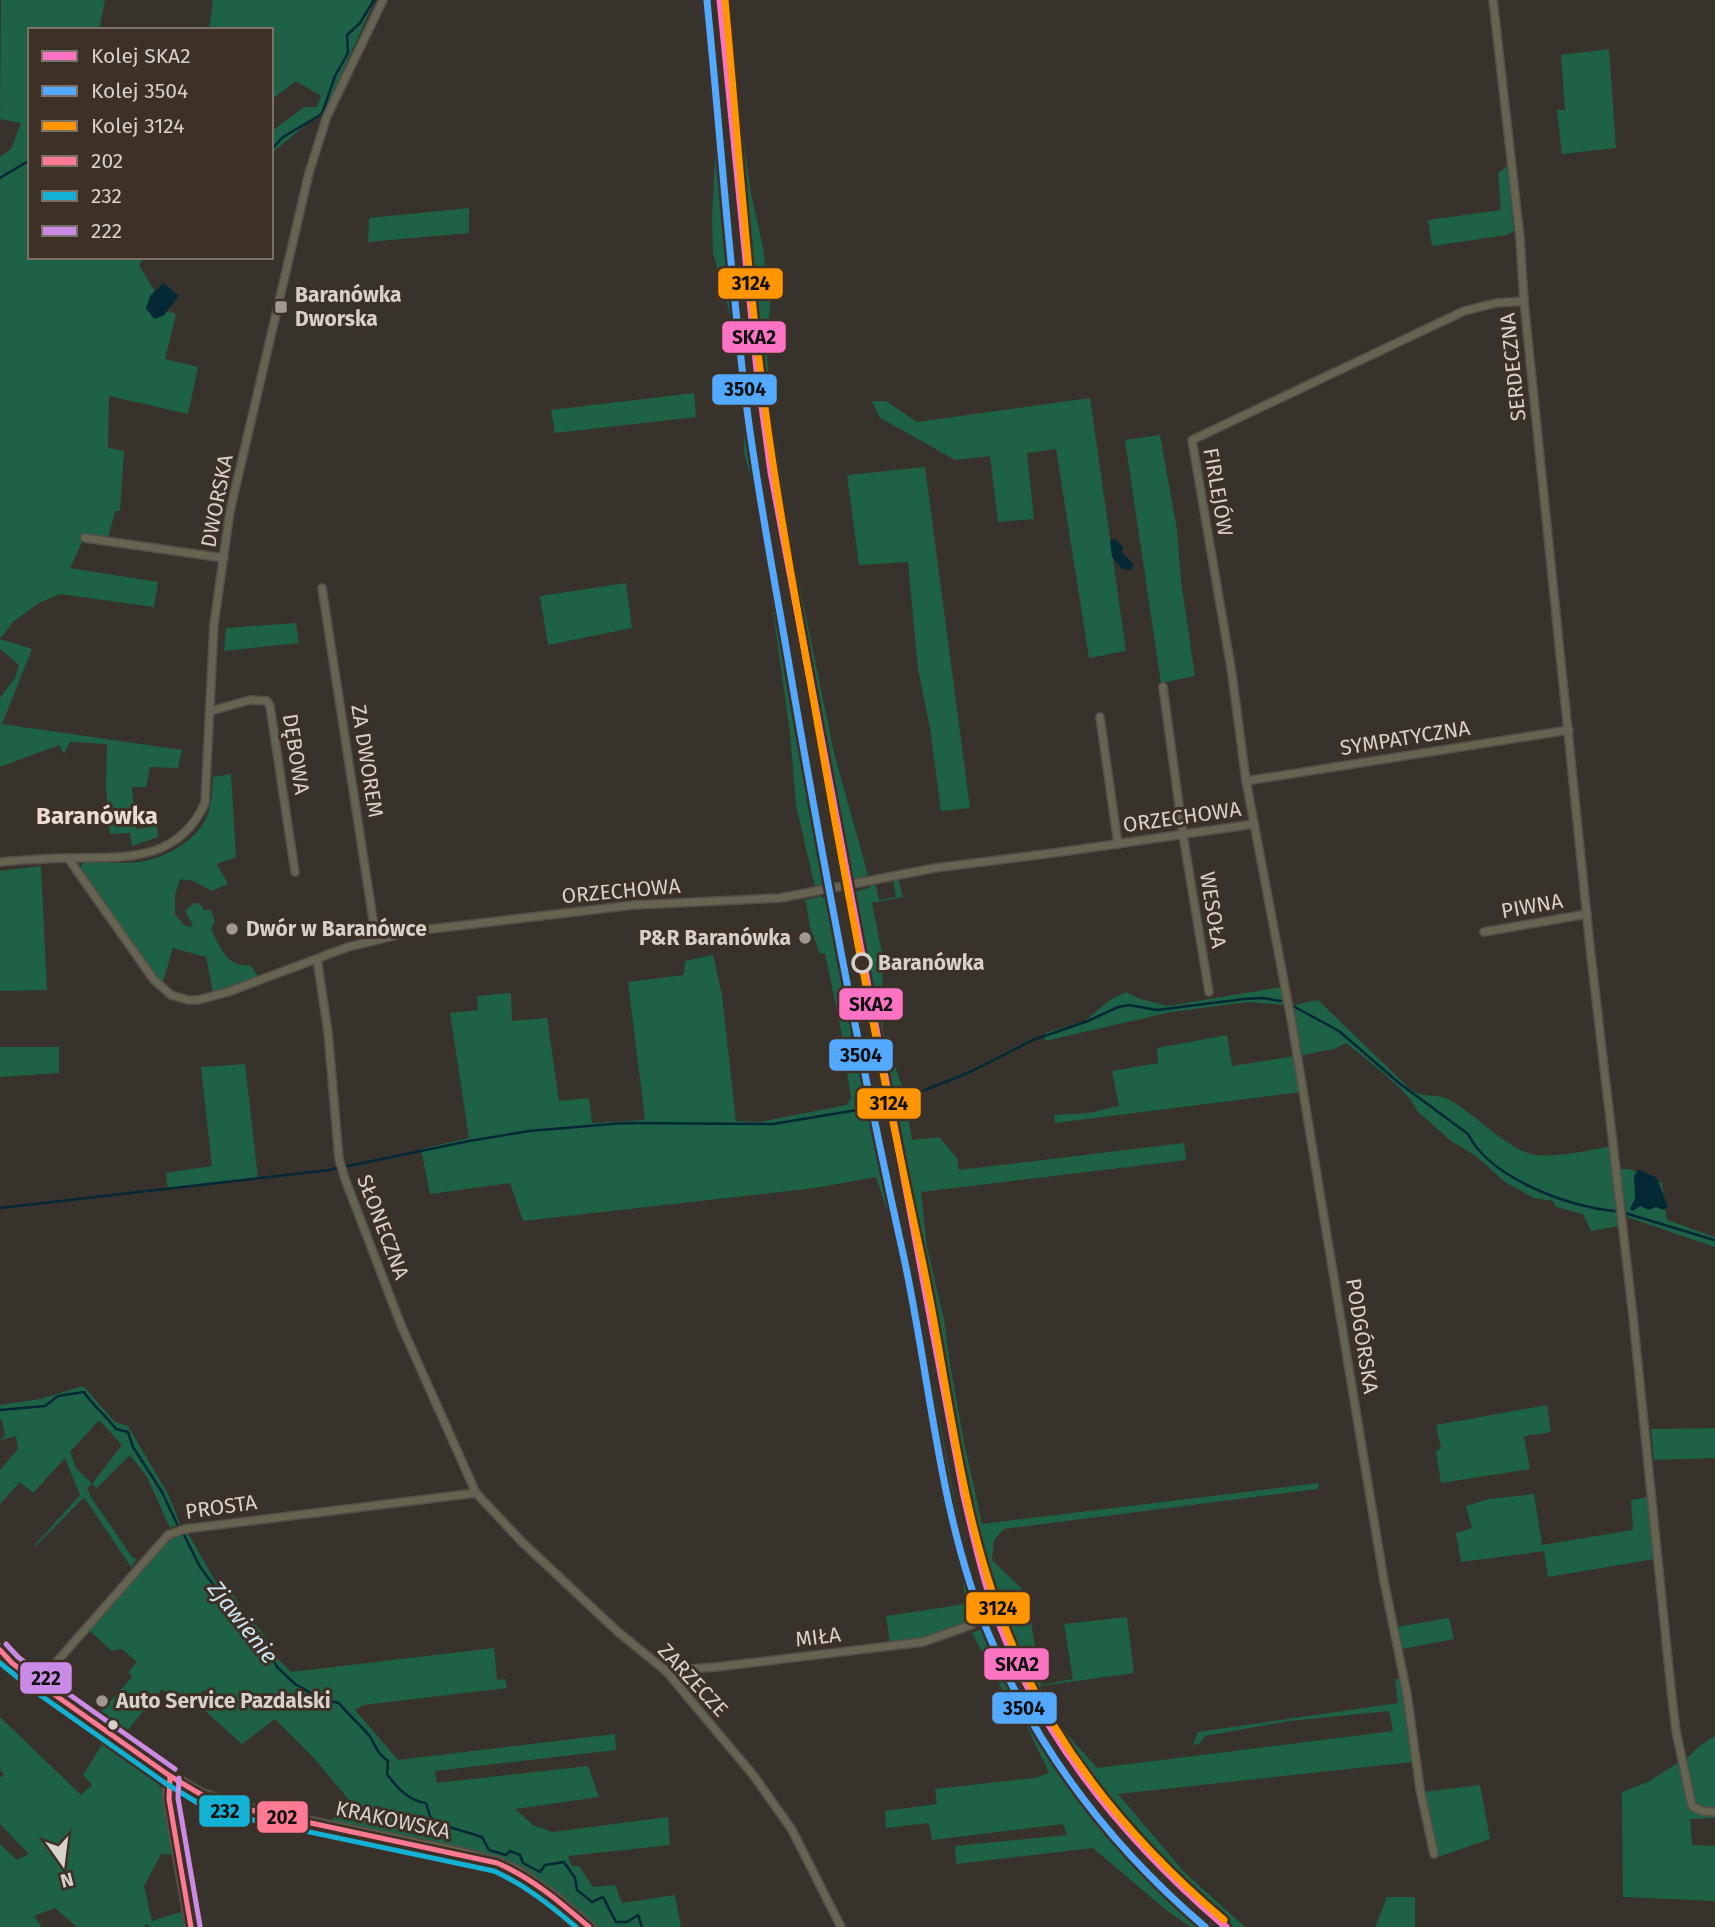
<svg xmlns="http://www.w3.org/2000/svg" width="1715" height="1927" viewBox="0 0 1715 1927" font-family="'Fira Sans',sans-serif">
  <style>
    .green { fill: #1d6246; fill-rule: evenodd }
    .water { fill: #052835 }
    .lines { fill: none; stroke-linecap: round; stroke-linejoin: round }
    .stream { stroke: #052835; stroke-width: 2.5 }
    .street-casing { stroke: #544e49; stroke-width: 10 }
    .secondary-casing { stroke: #544e49; stroke-width: 14 }
    .street { stroke: #656451; stroke-width: 7 }
    .secondary { stroke: #68664d; stroke-width: 10 }
    .bus-1-casing { stroke: #3d3127; stroke-width: 10 }
    .bus-2-casing { stroke: #3d3127; stroke-width: 10 }
    .bus-3-casing { stroke: #3d3127; stroke-width: 10 }
    .bus-1 { stroke: #fe7a93; stroke-width: 5 }
    .bus-2 { stroke: #13b2d5; stroke-width: 5 }
    .bus-3 { stroke: #ca8be6; stroke-width: 5 }
    .rail-1-casing { stroke: #3d3127; stroke-width: 12 }
    .rail-2-casing { stroke: #3d3127; stroke-width: 12 }
    .rail-3-casing { stroke: #3d3127; stroke-width: 12 }
    .rail-1 { stroke: #fd73c4; stroke-width: 7 }
    .rail-2 { stroke: #53a9ff; stroke-width: 7 }
    .rail-3 { stroke: #ff9500; stroke-width: 7 }
    .poi-dot { fill: #a09993; stroke: #3d3127; stroke-width: 2.5 }
    .stop-dot { fill: #3d3127; stroke: #d8d0ca; stroke-width: 3.5 }
    .bus-dot { fill: #d8d0ca; stroke: #3d3127; stroke-width: 2.5 }
    .labels { text-anchor: middle; stroke-width: 6; stroke-linejoin: round; paint-order: stroke }
    .poi-label { font-size: 21px; font-weight: bold; fill: #d8d0ca; stroke: #3d3127; text-anchor: start }
    .street-label { font-size: 21px; fill: #d8d0ca; stroke: #3d3127 }
    .stop-label { font-size: 21px; font-weight: bold; fill: #d8d0ca; stroke: #3d3127; text-anchor: start }
    .water-label { font-size: 23px; font-style: italic; fill: #cbe4f1; stroke: #3d3127 }
    .quarter-label { font-size: 24px; font-weight: bold; fill: #ebdccf; stroke: #3d3127 }
    .line-badge { stroke: #3d3127; stroke-width: 2.5 }
    .pale-badge-label { font-size: 19px; text-anchor: middle; font-weight: bold; fill: #111 }
  </style>
  <rect width="100%" height="100%" fill="#38322c"/>
  <!-- green -->
  <g class="green">
    <path d="M1 0H105L99 30H30V257H144L139 265 155 292 150 296 163 316 168 311 176 314 165 359 198 367 188 414 109 396 108 448 124 451 120 511H115L108 538 83 540 70 568 158 582 154 607 60 594 39 603 14 621 0 639V157L11 149 21 123 0 119Z"/>
    <path d="M213 0H375L326 108 273 152 271 156V132L304 107H317L321 96 296 81 271 100V30H209Z"/>
    <path d="M704 0H710L715 40 752 416 779 583 833 884 815 887 796 805 790 733 759 509 744 452 745 369 713 253 712 219 715 158 712 81Z"/>
    <path d="M725 0H730L743 137 751 193 763 248 770 302 767 353 770 405 795 563 834 753 868 875 851 880 776 482 764 401Z"/>
    <path d="M1609 49 1616 148 1562 154 1557 110H1565L1561 55Z"/>
    <path d="M1507 166 1514 231 1507 235 1432 246 1428 220 1501 210 1498 173Z"/>
    <path d="M469 208V233L368 242 369 218Z"/>
    <path d="M694 393 696 417 555 433 551 410Z"/>
    <path d="M1090 398 1126 651 1089 658 1056 449 1027 453 1034 519 998 522 990 456 955 460 879 417 872 401H886L917 422Z"/>
    <path d="M1160 435 1177 530 1181 581 1195 676 1161 683 1125 440Z"/>
    <path d="M925 467 970 808 941 811 930 728 918 669 908 562 859 565 847 475Z"/>
    <path d="M626 583 632 628 548 645 540 596Z"/>
    <path d="M296 623 299 643 224 651 226 628Z"/>
    <path d="M0 639 32 649 2 724 182 750 178 768 150 767 146 787H132L136 829 157 826 158 837 132 846 130 833 110 834 106 786 107 744 70 742 64 754 59 745 0 767V698L15 678 19 665 0 649Z"/>
    <path d="M231 774 236 857 217 864 228 884 212 891 193 881 180 879 175 895V914L184 925 190 927 193 925 185 911 194 903H199L204 910H211L215 922 211 929C220 947 227 968 250 965L258 976 213 992 206 957 173 948 162 985 82 873 81 865 85 862C102 862 121 864 139 862 165 859 199 839 208 814 212 803 212 789 213 777Z"/>
    <path d="M41 866 47 990 0 991V871Z"/>
    <path d="M898 878 903 897 872 903 882 953 883 1032 904 1092 912 1140 939 1137 957 1158 959 1170 1184 1143 1186 1160 921 1192 927 1247 944 1320 950 1364 963 1437 982 1524 1319 1483 1318 1489 1004 1529 994 1540 992 1560 1026 1593 1028 1598 998 1608 975 1532 853 892 869 888 875 882 879 900 896 897 893 879Z"/>
    <path d="M821 896 822 898 835 896 860 1033 913 1280 962 1539 975 1589 985 1613 970 1622 933 1635 890 1643 886 1616 966 1604 955 1522 941 1472 899 1246 876 1177 815 1188 523 1221 510 1183 430 1194 421 1149 469 1138 450 1013 478 1010 477 996 511 993 512 1021 547 1018 559 1101 589 1098 592 1123 645 1120 628 982 684 975 685 961 713 955 722 995 736 1121 759 1122 847 1105 851 1098 842 1035 825 953 820 954 810 927 806 902 802 901Z"/>
    <path d="M1281 987 1284 1005 1248 1002 1171 1012 1045 1041V1033L1085 1021 1111 999 1126 992 1140 999 1168 1006Z"/>
    <path d="M1318 1000 1410 1089C1424 1099 1437 1093 1450 1100 1473 1113 1507 1148 1531 1154 1549 1159 1592 1150 1611 1146L1619 1226 1591 1231 1583 1214 1556 1207 1553 1201 1534 1198 1505 1182 1476 1156 1451 1141 1417 1111C1414 1095 1361 1055 1346 1043L1334 1049 1302 1055 1294 1005Z"/>
    <path d="M1227 1035 1232 1066 1295 1056 1301 1092 1055 1123 1054 1115 1089 1113 1119 1106 1112 1071 1158 1063 1157 1048Z"/>
    <path d="M0 1047H59V1073L0 1077Z"/>
    <path d="M245 1064 258 1178 168 1189 166 1173 212 1166 201 1067Z"/>
    <path d="M1620 1169H1630L1662 1183 1667 1220 1715 1237V1247L1627 1217Z"/>
    <path d="M83 1386 115 1422 128 1426 169 1496 180 1524 170 1528 147 1477 130 1455 97 1488 92 1484 87 1488 91 1497 132 1557 137 1559 131 1567 84 1497 35 1547 34 1546 80 1495 65 1458 33 1493 20 1482 0 1504V1470L18 1449 16 1436 0 1440 5 1436 2 1420H0V1405L40 1399ZM99 1420 122 1445 92 1484 76 1468 70 1452Z"/>
    <path d="M1547 1405 1551 1432 1524 1436 1530 1469 1441 1483 1436 1452 1441 1448 1436 1425Z"/>
    <path d="M1715 1428V1458L1654 1460 1651 1429Z"/>
    <path d="M1534 1494 1542 1545 1633 1530 1631 1500 1648 1497 1655 1559 1548 1577 1544 1551 1461 1562 1456 1533 1472 1528 1466 1506 1489 1499Z"/>
    <path d="M186 1530 220 1589 229 1587 244 1613 263 1633 274 1655 291 1672 494 1648 497 1680 505 1679 507 1688 363 1705 355 1710 398 1760 615 1734 616 1750 435 1771 437 1783 588 1766 599 1797 515 1809 533 1825 552 1832 668 1817 670 1845 568 1856 572 1866H579L593 1887 615 1885 622 1903 675 1895 681 1927H596L554 1890 523 1869 330 1822 349 1800 313 1757 275 1719 242 1744 204 1710 212 1697 204 1690 185 1708 162 1689 125 1733 99 1714 132 1677 128 1672 137 1662 122 1649 112 1651 89 1630C117 1596 146 1550 186 1530Z"/>
    <path d="M1029 1609 1041 1685 1073 1679 1064 1624 1127 1617 1134 1673 1040 1686 1056 1722 1097 1768 1393 1731 1389 1711 1289 1721 1205 1736 1199 1744 1193 1745 1198 1732 1398 1703 1395 1679H1402L1413 1762 1118 1794 1184 1872 1245 1927H1233L1188 1890 1129 1829 1088 1778 1056 1722 1036 1694 1002 1620Z"/>
    <path d="M1449 1618 1454 1639 1402 1649 1397 1627Z"/>
    <path d="M988 1626C1017 1691 1047 1761 1091 1818 1122 1857 1170 1896 1209 1927H1191L1166 1910 1093 1848 956 1864 955 1846 1067 1835 1063 1824 932 1840 929 1823 886 1828 885 1811 937 1804 935 1789 1035 1778 1049 1773 1017 1706 1010 1704 972 1633Z"/>
    <path d="M0 1717 81 1795 92 1785 83 1775 105 1740C120 1749 139 1758 150 1771 169 1792 170 1829 174 1855L161 1854 144 1886 152 1921 181 1912 184 1927H150L147 1924 143 1927H77L55 1908 34 1916 42 1927H0V1844L17 1860 29 1854 0 1824V1778L4 1774 0 1770Z"/>
    <path d="M1715 1736V1809C1686 1807 1690 1784 1685 1760L1701 1745Z"/>
    <path d="M1679 1762C1682 1773 1685 1804 1693 1810 1699 1815 1708 1814 1715 1814V1818L1690 1819 1692 1845 1715 1846V1901L1623 1897 1622 1792 1648 1782Z"/>
    <path d="M1480 1785 1490 1839 1438 1857 1424 1792Z"/>
    <path d="M1387 1897H1415V1927H1375Z"/>
  </g>
  <!-- water -->
  <g class="water">
    <path d="M163 283 179 296 163 316 154 319 146 308 150 296Z"/>
    <path d="M1115 539 1123 547 1122 552 1134 565 1131 570 1122 569 1112 557 1110 540Z"/>
    <path d="M1639 1169 1657 1178 1668 1207 1663 1210 1656 1207 1649 1210 1640 1206 1633 1211 1630 1209 1635 1198 1634 1176Z"/>
  </g>
  <g class="lines">
    <!-- stream -->
    <g class="stream">
      <path d="M271 150 283 137 322 114 335 76 348 53 347 35 360 23 374 0"/>
      <path d="M0 178 30 160"/>
      <path d="M1293 1006 1339 1031 1399 1083 1468 1134C1490 1178 1568 1207 1615 1211"/>
      <path d="M903 1099 970 1072 1033 1040 1088 1021 1118 1007 1129 1005 1157 1010 1244 999 1263 998 1281 1001"/>
      <path d="M0 1208 329 1170 469 1141 529 1131 624 1123 773 1124 863 1109"/>
      <path d="M1625 1213 1714 1240"/>
      <path d="M0 1410 45 1406 58 1396 84 1392C93 1406 106 1415 116 1429L128 1432 133 1447 162 1492 177 1524"/>
      <path d="M183 1533 200 1567 254 1638 268 1649 277 1667 295 1684 323 1700 339 1703C347 1714 365 1729 371 1738 377 1749 378 1754 388 1761L387 1774C396 1787 409 1801 426 1803L430 1816 436 1823 482 1837 489 1850 506 1855 510 1851 520 1855 523 1863 540 1872 545 1865 564 1862 575 1878 577 1890 592 1902 603 1897 616 1922H627L638 1915 642 1927"/>
    </g>
    <defs>
      <g id="street">
        <path d="M1493 0 1520 238 1524 301 1590 947 1633 1316 1671 1689 1676 1731 1692 1806 1702 1811 1715 1812"/>
        <path d="M85 538 224 558"/>
        <path d="M322 588 376 939"/>
        <path d="M1163 687 1183 835 1209 992"/>
        <path d="M210 711 250 700 267 701 270 706 295 872"/>
        <path d="M1100 717 1118 844"/>
        <path d="M1246 781 1569 730"/>
        <path d="M68 858 154 980 171 995 188 1000H198L228 992 348 947 414 931 634 905 780 898 935 868 1061 852 1254 824"/>
        <path d="M0 862C24 860 47 858 71 858 126 857 178 862 205 803L214 624 230 511 309 173 327 116 383 0"/>
        <path d="M1484 932 1587 914"/>
        <path d="M317 959 328 1032 339 1159 345 1179 401 1325 476 1493 523 1543 618 1632 666 1671 754 1776 792 1830 841 1927"/>
        <path d="M666 1671 716 1667 923 1642 971 1625"/>
        <path d="M38 1683 168 1535 185 1529 476 1493"/>
        <path d="M1434 1854 1420 1789 1407 1694 1384 1581 1292 1024 1246 781 1232 674 1192 440 1464 311 1496 303 1524 301"/>
      </g>
      <g id="secondary">
        <path d="M0 1650 12 1663 38 1683 170 1776 202 1795 255 1811 463 1854 497 1863 518 1872 554 1897 589 1927"/>
        <path d="M170 1776 168 1787 169 1799 191 1927"/>
      </g>
    </defs>
    <!-- street casing -->
    <use href="#street" class="street-casing"/>
    <!-- secondary casing -->
    <use href="#secondary" class="secondary-casing"/>
    <!-- street -->
    <use href="#street" class="street"/>
    <!-- secondary -->
    <use href="#secondary" class="secondary"/>
    <defs>
      <g id="bus-1">
        <path d="M0 1650 12 1663 38 1683 170 1776 202 1795 255 1811 497 1863C532 1878 560 1902 589 1927"/>
        <path d="M170 1776 169 1799 191 1927"/>
      </g>
      <path id="bus-2" d="M0 1663 33 1690 165 1783 198 1803 253 1820 494 1871C525 1885 550 1905 576 1927"/>
      <g id="bus-3">
        <path d="M6 1644 18 1657 43 1676 175 1769"/>
        <path d="M179 1778 178 1798 200 1926"/>
      </g>
    </defs>
    <!-- bus-1 casing -->
    <use href="#bus-1" class="bus-1-casing"/>
    <!-- bus-2 casing -->
    <use href="#bus-2" class="bus-2-casing"/>
    <!-- bus-3 casing -->
    <use href="#bus-3" class="bus-3-casing"/>
    <!-- bus-1 -->
    <use href="#bus-1" class="bus-1"/>
    <!-- bus-2 -->
    <use href="#bus-2" class="bus-2"/>
    <!-- bus-3 -->
    <use href="#bus-3" class="bus-3"/>
    <defs>
      <path id="rail-1" d="M720 0 757 370 771 472 964 1496C973 1534 981 1572 994 1609 1038 1736 1125 1841 1226 1927"/>
      <path id="rail-2" d="M707 1C721 139 730 279 748 417 760 507 778 598 793 688 826 879 862 1069 904 1258 931 1383 939 1516 989 1635 1037 1750 1110 1846 1205 1927"/>
      <path id="rail-3" d="M725 0C738 138 747 277 766 415 778 506 795 596 811 686 844 876 880 1066 921 1255 951 1393 960 1538 1023 1668 1070 1768 1140 1849 1224 1920"/>
    </defs>
    <!-- rail-1 casing -->
    <use href="#rail-1" class="rail-1-casing"/>
    <!-- rail-2 casing -->
    <use href="#rail-2" class="rail-2-casing"/>
    <!-- rail-3 casing -->
    <use href="#rail-3" class="rail-3-casing"/>
    <!-- rail-1 -->
    <use href="#rail-1" class="rail-1"/>
    <!-- rail-2 -->
    <use href="#rail-2" class="rail-2"/>
    <!-- rail-3 -->
    <use href="#rail-3" class="rail-3"/>
  </g>
  <!-- markers -->
  <g class="poi-dot">
    <rect x="274" y="300" width="14" height="14" rx="3.5"/>
    <circle cx="232" cy="929" r="7"/>
    <circle cx="805" cy="938" r="7"/>
    <circle cx="102" cy="1701" r="7"/>
  </g>
  <circle class="stop-dot" cx="862" cy="963" r="9"/>
  <circle class="bus-dot" cx="113" cy="1725" r="6"/>
  <g class="labels">
    <!-- poi labels -->
    <g class="poi-label">
      <text x="295" y="302">Baranówka<tspan x="295" dy="24">Dworska</tspan></text>
      <text x="246" y="936">Dwór w Baranówce</text>
      <text x="791" y="945" text-anchor="end">P&amp;R Baranówka</text>
      <text x="116" y="1708">Auto Service Pazdalski</text>
    </g>
    <!-- street labels -->
    <g class="street-label">
      <text transform="translate(1513 367) rotate(-96)" y="7">SERDECZNA</text>
      <text transform="translate(1218 492) rotate(80)" y="7">FIRLEJÓW</text>
      <text transform="translate(217 501) rotate(-79)" y="7">DWORSKA</text>
      <text transform="translate(1405 738) rotate(-9)" y="7">SYMPATYCZNA</text>
      <text transform="translate(296 754) rotate(81)" y="7">DĘBOWA</text>
      <text transform="translate(367 761) rotate(81)" y="7">ZA DWOREM</text>
      <text transform="translate(1182 817) rotate(-8)" y="7">ORZECHOWA</text>
      <text transform="translate(621 891) rotate(-5)" y="7">ORZECHOWA</text>
      <text transform="translate(1532 906) rotate(-10)" y="7">PIWNA</text>
      <text transform="translate(1213 910) rotate(81)" y="7">WESOŁA</text>
      <text transform="translate(383 1227) rotate(69)" y="7">SŁONECZNA</text>
      <text transform="translate(1362 1336) rotate(81)" y="7">PODGÓRSKA</text>
      <text transform="translate(221 1507) rotate(-8)" y="7">PROSTA</text>
      <text transform="translate(818 1637) rotate(-7)" y="7">MIŁA</text>
      <text transform="translate(693 1680) rotate(47)" y="7">ZARZECZE</text>
      <text transform="translate(393 1820) rotate(12)" y="7">KRAKOWSKA</text>
    </g>
    <!-- stop labels -->
    <g class="stop-label">
      <text x="878" y="970">Baranówka</text>
    </g>
    <!-- water labels -->
    <g class="water-label">
      <text transform="translate(243 1622) rotate(52)" y="8">Zjawienie</text>
    </g>
    <!-- quarter labels -->
    <g class="quarter-label">
      <text x="97" y="824">Baranówka</text>
    </g>
  </g>
  <g class="line-badge">
    <rect x="717" y="267" width="67" height="33" rx="7" fill="#ff9500"/>
    <rect x="721" y="320" width="66" height="34" rx="7" fill="#fd73c4"/>
    <rect x="711" y="373" width="67" height="33" rx="7" fill="#53a9ff"/>
    <rect x="838" y="987" width="66" height="34" rx="7" fill="#fd73c4"/>
    <rect x="828" y="1038" width="66" height="34" rx="7" fill="#53a9ff"/>
    <rect x="856" y="1087" width="66" height="33" rx="7" fill="#ff9500"/>
    <rect x="965" y="1591" width="66" height="34" rx="7" fill="#ff9500"/>
    <rect x="983" y="1647" width="67" height="34" rx="7" fill="#fd73c4"/>
    <rect x="19" y="1661" width="54" height="34" rx="7" fill="#ca8be6"/>
    <rect x="991" y="1691" width="67" height="34" rx="7" fill="#53a9ff"/>
    <rect x="198" y="1794" width="53" height="34" rx="7" fill="#13b2d5"/>
    <rect x="256" y="1800" width="53" height="34" rx="7" fill="#fe7a93"/>
  </g>
  <g class="pale-badge-label">
    <text x="751" y="290">3124</text>
    <text x="754" y="344">SKA2</text>
    <text x="745" y="396">3504</text>
    <text x="871" y="1011">SKA2</text>
    <text x="861" y="1062">3504</text>
    <text x="889" y="1110">3124</text>
    <text x="998" y="1615">3124</text>
    <text x="1017" y="1671">SKA2</text>
    <text x="46" y="1685">222</text>
    <text x="1024" y="1715">3504</text>
    <text x="225" y="1818">232</text>
    <text x="282" y="1824">202</text>
  </g>
  <!-- legend -->
  <rect x="28" y="28" width="245" height="231" fill="#3d3127" stroke="#7b7168" stroke-width="2"/>
  <rect x="42" y="51" width="35" height="10" fill="#fd73c4" stroke="#7b7168" stroke-width="2"/>
  <text x="91" y="63" font-size="21" fill="#d8d0ca">Kolej SKA2</text>
  <rect x="42" y="86" width="35" height="10" fill="#53a9ff" stroke="#7b7168" stroke-width="2"/>
  <text x="91" y="98" font-size="21" fill="#d8d0ca">Kolej 3504</text>
  <rect x="42" y="121" width="35" height="10" fill="#ff9500" stroke="#7b7168" stroke-width="2"/>
  <text x="91" y="133" font-size="21" fill="#d8d0ca">Kolej 3124</text>
  <rect x="42" y="156" width="35" height="10" fill="#fe7a93" stroke="#7b7168" stroke-width="2"/>
  <text x="91" y="168" font-size="21" fill="#d8d0ca">202</text>
  <rect x="42" y="191" width="35" height="10" fill="#13b2d5" stroke="#7b7168" stroke-width="2"/>
  <text x="91" y="203" font-size="21" fill="#d8d0ca">232</text>
  <rect x="42" y="226" width="35" height="10" fill="#ca8be6" stroke="#7b7168" stroke-width="2"/>
  <text x="91" y="238" font-size="21" fill="#d8d0ca">222</text>
  <!-- north arrow -->
  <g transform="translate(63 1864) rotate(166)" stroke="#3d3127" stroke-width="5" paint-order="stroke">
  <path d="M0-5L12 26L0 18L-12 26Z" fill="#d8d0ca"/>
  <text y="-10" font-size="19" font-weight="bold" text-anchor="middle" fill="#d8d0ca">N</text>
  </g>
</svg>
